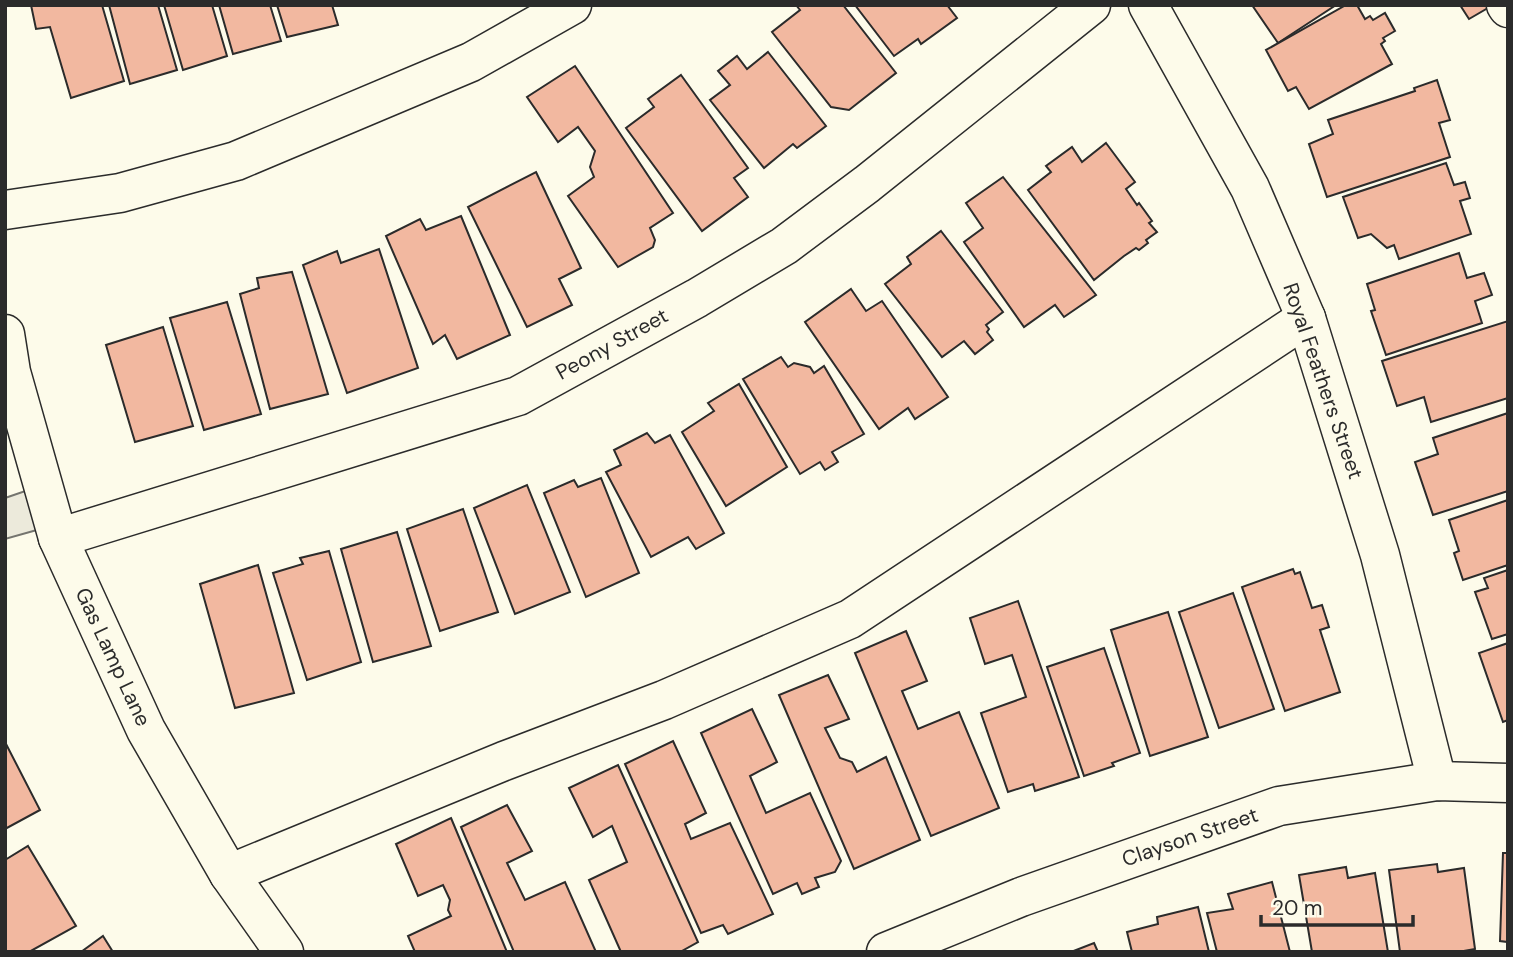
<svg xmlns="http://www.w3.org/2000/svg" width="1513" height="957" viewBox="0 0 1513 957" font-family="'DM Sans',sans-serif">
  <style>
    .parking { fill: #eceadb; stroke: #74746e; stroke-width: 2 }
    .building { fill: #f2b8a0; stroke: #2b2b2b; stroke-width: 2 }
    .lines { fill: none; stroke-linecap: round; stroke-linejoin: round }
    .minor-casing { stroke: #2b2b2b; stroke-width: 41 }
    .minor { stroke: #fdfbea; stroke-width: 38 }
    .labels { text-anchor: middle; stroke-width: 5; stroke-linejoin: round; paint-order: stroke }
    .street-label { font-size: 21px; fill: #2b2b2b; stroke: #fdfbea }
  </style>
  <rect width="100%" height="100%" fill="#fdfbea"/>
  <!-- parking -->
  <path class="parking" d="M34 488 44 528 5 539V498Z"/>
  <!-- building -->
  <g class="building">
    <path d="M31 5H102L124 81 71 98 50 27 36 29Z"/>
    <path d="M109 5H158L177 70 130 84Z"/>
    <path d="M164 5H212L227 56 183 70Z"/>
    <path d="M219 5H270L281 41 233 54Z"/>
    <path d="M277 5H332L338 25 287 37Z"/>
    <path d="M796 5H843L896 73 849 110 831 107 772 32 800 10Z"/>
    <path d="M855 5H947L957 18 921 44 918 39 894 56Z"/>
    <path d="M1252 5H1336L1278 43Z"/>
    <path d="M1346 5H1357L1365 19 1370 16 1373 20 1385 13 1395 31 1383 38 1385 41 1381 44 1392 64 1309 109 1296 87 1288 91 1266 50Z"/>
    <path d="M1460 5H1493L1469 19Z"/>
    <path d="M768 52 826 126 797 148 793 144 764 168 710 100 730 85 718 71 737 56 747 69Z"/>
    <path d="M575 66 673 213 650 228 655 240 653 247 618 267 568 196 594 177 590 167 595 151 578 127 558 142 527 97Z"/>
    <path d="M681 75 748 168 734 178 748 197 702 231 626 128 654 107 648 99Z"/>
    <path d="M1437 80 1450 120 1439 123 1450 157 1327 197 1309 144 1333 134 1328 120 1415 91 1414 88Z"/>
    <path d="M1106 143 1135 182 1126 189 1137 205 1139 203 1152 221 1149 223 1157 232 1146 240 1148 243 1139 250 1136 248 1124 256 1094 280 1028 190 1051 172 1046 166 1072 147 1082 162Z"/>
    <path d="M1446 163 1454 185 1465 182 1470 198 1460 201 1471 234 1399 259 1394 245 1387 248 1371 234 1358 238 1343 197Z"/>
    <path d="M536 172 581 268 559 279 572 305 527 327 468 207Z"/>
    <path d="M1003 177 1096 295 1064 317 1055 305 1024 327 964 242 983 228 966 203Z"/>
    <path d="M461 216 510 335 457 359 445 335 433 344 386 236 420 219 426 230Z"/>
    <path d="M941 231 1003 312 986 325 989 329 987 332 993 340 975 354 964 341 942 357 885 284 911 264 907 257Z"/>
    <path d="M379 249 418 368 347 393 303 265 337 251 341 263Z"/>
    <path d="M1459 253 1467 278 1484 273 1492 295 1475 301 1482 323 1386 355 1371 311 1375 310 1367 284Z"/>
    <path d="M292 272 328 394 270 409 240 294 259 288 257 278Z"/>
    <path d="M851 289 866 311 882 301 948 397 915 419 908 408 879 429 805 322Z"/>
    <path d="M227 302 261 414 204 430 170 318Z"/>
    <path d="M1508 321V398L1431 422 1424 397 1397 406 1382 361Z"/>
    <path d="M163 327 193 426 135 442 106 345Z"/>
    <path d="M781 357 788 367 794 363 810 367 814 373 824 366 864 434 832 452 838 462 825 470 820 462 800 474 743 379Z"/>
    <path d="M739 384 787 467 726 506 682 432 714 411 708 403Z"/>
    <path d="M1508 413V491L1433 515 1415 462 1438 454 1433 438Z"/>
    <path d="M647 433 655 443 670 435 724 533 696 549 688 537 651 557 606 472 621 465 614 450Z"/>
    <path d="M601 478 639 573 586 597 544 493 574 480 578 487Z"/>
    <path d="M527 485 570 592 515 614 474 508Z"/>
    <path d="M1508 500V565L1463 580 1454 553 1459 551 1449 520Z"/>
    <path d="M463 509 498 612 440 631 407 529Z"/>
    <path d="M397 532 431 646 373 662 341 549Z"/>
    <path d="M329 551 361 662 307 680 273 573 303 564 300 558Z"/>
    <path d="M258 565 294 693 235 708 200 584Z"/>
    <path d="M1293 569 1295 574 1300 572 1312 608 1322 605 1329 627 1320 630 1340 692 1285 711 1242 587Z"/>
    <path d="M1508 570V634L1492 639 1475 592 1488 588 1484 578Z"/>
    <path d="M1233 593 1274 709 1219 728 1179 612Z"/>
    <path d="M1018 601 1079 777 1035 791 1033 784 1008 792 981 713 1026 697 1012 655 985 664 970 618Z"/>
    <path d="M1168 612 1208 737 1150 756 1111 630Z"/>
    <path d="M906 631 927 681 902 691 918 729 959 712 999 808 931 836 855 653Z"/>
    <path d="M1508 643V720L1503 722 1479 653Z"/>
    <path d="M1104 648 1140 753 1112 763 1114 766 1084 776 1047 667Z"/>
    <path d="M828 675 849 719 825 728 840 758 852 762 857 772 886 757 920 840 854 869 779 695Z"/>
    <path d="M752 709 777 762 750 776 766 813 810 793 841 861 835 872 815 878 819 887 802 894 797 883 773 894 701 733Z"/>
    <path d="M673 741 706 813 685 824 691 839 730 823 773 914 728 934 723 925 701 933 625 764Z"/>
    <path d="M5 742 40 810 5 829Z"/>
    <path d="M618 765 698 942 680 952H621L589 880 627 862 612 826 593 837 569 788Z"/>
    <path d="M507 805 532 851 507 863 525 900 565 882 596 952H514L461 827Z"/>
    <path d="M451 818 507 952H415L408 936 451 916 448 910 450 900 443 885 418 896 396 844Z"/>
    <path d="M28 846 76 926 29 952H5V860Z"/>
    <path d="M1503 853H1508V942L1500 941Z"/>
    <path d="M1437 864 1438 872 1464 868 1475 949 1458 952H1400L1389 870Z"/>
    <path d="M1346 867 1348 878 1375 873 1388 952H1312L1299 875Z"/>
    <path d="M1272 882 1290 952H1217L1207 913 1233 909 1228 894Z"/>
    <path d="M1198 907 1209 952H1132L1127 932 1158 924 1157 917Z"/>
    <path d="M103 936 113 952H81Z"/>
    <path d="M1094 943 1098 952H1071Z"/>
  </g>
  <g class="lines">
    <defs>
      <g id="minor">
        <path d="M1148 5 1250 188 1306 318 1380 555 1437 781"/>
        <path d="M1506 5 1508 8"/>
        <path d="M5 210 120 193 236 161 471 62 572 5"/>
        <path d="M5 334 11 372 58 538 146 730 229 874 284 952"/>
        <path d="M58 538 518 396 697 298 784 246 867 184 1091 5"/>
        <path d="M229 874 504 761 664 700 850 619 1306 318"/>
        <path d="M886 952 1021 897 1279 806 1437 781 1508 783"/>
      </g>
    </defs>
    <!-- minor casing -->
    <use href="#minor" class="minor-casing"/>
    <!-- minor -->
    <use href="#minor" class="minor"/>
  </g>
  <g class="labels">
    <!-- street labels -->
    <g class="street-label">
      <text transform="translate(612 344) rotate(-29)" y="7">Peony Street</text>
      <text transform="translate(1323 381) rotate(71)" y="7">Royal Feathers Street</text>
      <text transform="translate(113 657) rotate(65)" y="7">Gas Lamp Lane</text>
      <text transform="translate(1190 837) rotate(-19)" y="7">Clayson Street</text>
    </g>
  </g>
  <!-- border -->
  <rect width="1513" height="957" fill="none" stroke="#2b2b2b" stroke-width="14"/>
  <!-- scale -->
  <path d="M1261 915v10h152v-10" fill="none" stroke="#2b2b2b" stroke-width="3.5"/>
  <text x="1272" y="915" font-size="21" fill="#2b2b2b" stroke="#fdfbea" stroke-width="5" paint-order="stroke">20 m</text>
</svg>
